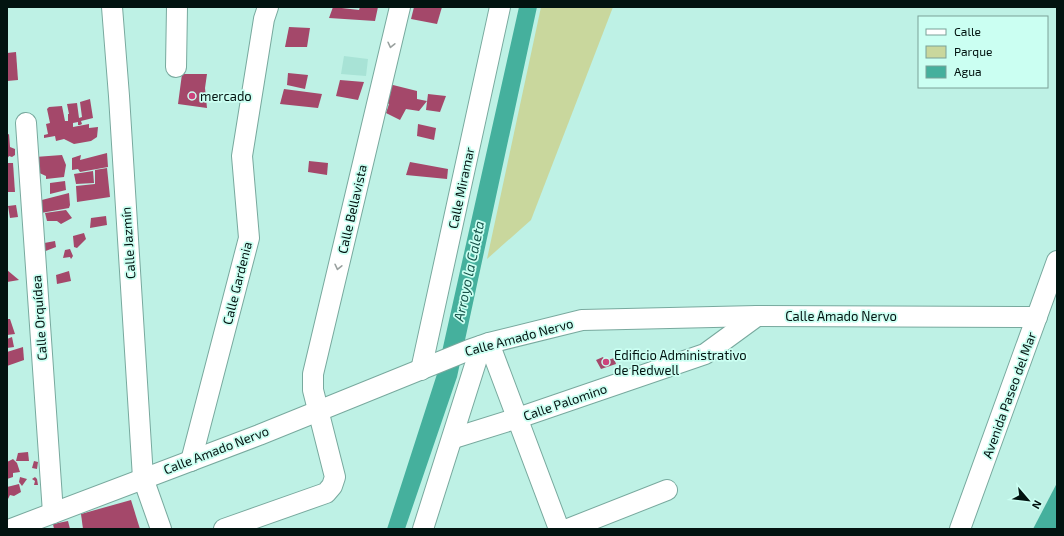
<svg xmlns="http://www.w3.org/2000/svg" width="1064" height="536" viewBox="0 0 1064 536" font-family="'Exo 2',sans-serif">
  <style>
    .built { fill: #a8e3d6 }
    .green { fill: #c9d79d }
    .water { fill: #45b09d }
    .building { fill: #a4486a }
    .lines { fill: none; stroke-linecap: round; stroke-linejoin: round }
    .minor-casing { stroke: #78a99e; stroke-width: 22 }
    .minor { stroke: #fff; stroke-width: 20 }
    .oneway { stroke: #9aa19f }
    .poi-dot { fill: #cd437c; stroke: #cbfff2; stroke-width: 1.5 }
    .labels { text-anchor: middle; stroke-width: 3.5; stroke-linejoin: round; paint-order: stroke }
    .poi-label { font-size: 13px; fill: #021310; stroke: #cbfff2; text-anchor: start }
    .street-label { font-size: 13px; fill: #021310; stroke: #cbfff2 }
    .water-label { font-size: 14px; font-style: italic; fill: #175349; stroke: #cbfff2 }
  </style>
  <rect width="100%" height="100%" fill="#bef1e5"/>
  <!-- built -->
  <path class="built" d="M344 56 368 59 366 76 341 74Z"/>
  <!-- green -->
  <path class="green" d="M541 7H613L531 220 487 259Z"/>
  <!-- water -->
  <g class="water">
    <path d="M519 7H537L457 377 405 529H387L437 374Z"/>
    <path d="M1057 483V529H1033Z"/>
  </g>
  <!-- building -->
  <g class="building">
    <path d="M333 7 359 10 360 7H378L375 21 329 18Z"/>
    <path d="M414 7H442L437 24 411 19Z"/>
    <path d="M289 27 310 28 307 47H285Z"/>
    <path d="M16 52 18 80 7 81V53Z"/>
    <path d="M288 73 308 75 305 89 287 85Z"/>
    <path d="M182 74H207L205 88 207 108 178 104Z"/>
    <path d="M340 80 364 82 358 100 336 96Z"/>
    <path d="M385 83 417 91V99L427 101 419 111 406 109 400 120 386 113 389 104 381 100Z"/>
    <path d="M284 89 322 94 318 108 280 104Z"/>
    <path d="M428 94 446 96 440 112 426 110Z"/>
    <path d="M90 99 93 118 81 121 82 124 80 125H78V122L73 123V127L89 124V128L98 127 97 137 91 141 74 144 64 139 56 141 55 136 44 138V135L48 134 46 124 50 123 47 109 49 107 62 106 65 121H68V114H69L67 104 77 103 79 118 82 117 80 102Z"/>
    <path d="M418 124 436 128 434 140 417 136Z"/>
    <path d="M9 134 10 147 15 149V155L12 157 9 156 7 159V135Z"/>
    <path d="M107 153 108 167 80 172 78 169 72 170V158L81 155 80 160Z"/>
    <path d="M62 155 66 165 64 177 46 179V176L35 171V157Z"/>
    <path d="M309 161 328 163 327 175 308 172Z"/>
    <path d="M410 162 448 169 447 179 406 175Z"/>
    <path d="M7 163H13L15 192H7Z"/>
    <path d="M107 168 110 197 77 202 76 186 95 184V170Z"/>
    <path d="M93 171 94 183 76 184 74 174Z"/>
    <path d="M65 181 66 190 50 194V183Z"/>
    <path d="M69 193 70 205 69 208 41 213 34 202Z"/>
    <path d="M16 205 18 217 10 218 8 206Z"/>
    <path d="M66 210 72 218 61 224 57 221H47L45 213Z"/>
    <path d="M106 216 107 225 90 228 91 218Z"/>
    <path d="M84 233 86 239 77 248 74 247 73 236Z"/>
    <path d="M55 241 56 247 43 252 39 244Z"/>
    <path d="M70 249 73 256 71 259 70 257 63 258 65 250Z"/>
    <path d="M7 270 19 280 7 282Z"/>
    <path d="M69 271 71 281 57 284 56 275Z"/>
    <path d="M7 319H10L15 334 7 335Z"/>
    <path d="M12 337 14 347 7 348V339Z"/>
    <path d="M23 347 24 360 7 366V352Z"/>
    <path d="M603 357 605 361 614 358 616 364 601 369 596 360Z"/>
    <path d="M28 452 29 461H16L18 453Z"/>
    <path d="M13 459 17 463 20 472 13 473V477L7 479V462Z"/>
    <path d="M34 461 38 462 37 469 32 468Z"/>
    <path d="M20 477 27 479 22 486 19 482Z"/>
    <path d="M35 477 37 479 38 485H34L35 481 32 479Z"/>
    <path d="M19 484 21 492 14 496 10 495 7 501V487Z"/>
    <path d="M131 500 140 529H83L81 514Z"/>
    <path d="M68 521 70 529H54L53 524Z"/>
  </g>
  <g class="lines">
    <defs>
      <g id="minor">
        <path d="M112 7 119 96 143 478 161 529"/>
        <path d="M176 67 177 7"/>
        <path d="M26 123 53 513"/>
        <path d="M489 343 559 529"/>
        <path d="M421 370 500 7"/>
        <path d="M454 438 518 418 705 354 757 316"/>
        <path d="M191 461 249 238 242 156 264 19 268 7"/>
        <path d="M11 529 259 435 469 350 489 343 582 320 757 316 1037 317"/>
        <path d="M224 529 326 493 332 486 335 477 313 390V374L400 7"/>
        <path d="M423 529 481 346"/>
        <path d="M568 529 667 490"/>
        <path d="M960 529 1057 261"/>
      </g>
    </defs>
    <!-- minor casing -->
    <use href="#minor" class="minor-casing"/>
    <!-- minor -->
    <use href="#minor" class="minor"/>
  </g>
  <!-- one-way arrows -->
  <defs><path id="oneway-chevron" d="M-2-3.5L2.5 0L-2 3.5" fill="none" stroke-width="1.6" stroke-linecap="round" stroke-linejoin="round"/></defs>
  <g class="oneway">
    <use href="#oneway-chevron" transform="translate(391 45) rotate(103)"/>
    <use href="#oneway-chevron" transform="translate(338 267) rotate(103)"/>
  </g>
  <!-- markers -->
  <g class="poi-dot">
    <circle cx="192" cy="96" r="4"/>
    <circle cx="606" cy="362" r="4"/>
  </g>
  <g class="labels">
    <!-- poi labels -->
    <g class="poi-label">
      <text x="200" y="101">mercado</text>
      <text x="614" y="360">Edificio Administrativo<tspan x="614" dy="15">de Redwell</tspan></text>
    </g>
    <!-- street labels -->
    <g class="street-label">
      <text transform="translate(461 188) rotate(-78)" y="5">Calle Miramar</text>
      <text transform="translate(352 209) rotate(-77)" y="5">Calle Bellavista</text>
      <text transform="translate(128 243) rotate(-94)" y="5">Calle Jazmín</text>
      <text transform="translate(237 283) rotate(-76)" y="5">Calle Gardenia</text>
      <text x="841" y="321">Calle Amado Nervo</text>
      <text transform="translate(39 318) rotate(-94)" y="5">Calle Orquídea</text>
      <text transform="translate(519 337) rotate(-15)" y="5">Calle Amado Nervo</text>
      <text transform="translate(1009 395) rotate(-70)" y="5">Avenida Paseo del Mar</text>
      <text transform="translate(565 402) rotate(-19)" y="5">Calle Palomino</text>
      <text transform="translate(216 450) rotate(-21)" y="5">Calle Amado Nervo</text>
    </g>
    <!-- water labels -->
    <g class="water-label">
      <text transform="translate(469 271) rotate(-78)" y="5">Arroyo la Caleta</text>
    </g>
  </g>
  <!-- border -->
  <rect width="1064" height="536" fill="none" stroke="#021310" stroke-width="16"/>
  <!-- legend -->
  <rect x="918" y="16" width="130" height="72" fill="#cbfff2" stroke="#7ba198"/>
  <rect x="926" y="29" width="20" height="6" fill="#ffffff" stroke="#7ba198"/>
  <text x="954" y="36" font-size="12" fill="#021310">Calle</text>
  <rect x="926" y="46" width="20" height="12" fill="#c9d79d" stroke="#7ba198"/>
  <text x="954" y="56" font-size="12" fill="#021310">Parque</text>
  <rect x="926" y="66" width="20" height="12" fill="#45b09d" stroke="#7ba198"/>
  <text x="954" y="76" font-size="12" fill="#021310">Agua</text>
  <!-- north arrow -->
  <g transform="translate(1028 500) rotate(118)" stroke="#cbfff2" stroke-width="3" paint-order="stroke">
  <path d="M0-3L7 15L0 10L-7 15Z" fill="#021310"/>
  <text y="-6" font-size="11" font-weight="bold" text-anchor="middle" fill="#021310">N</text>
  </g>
</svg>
